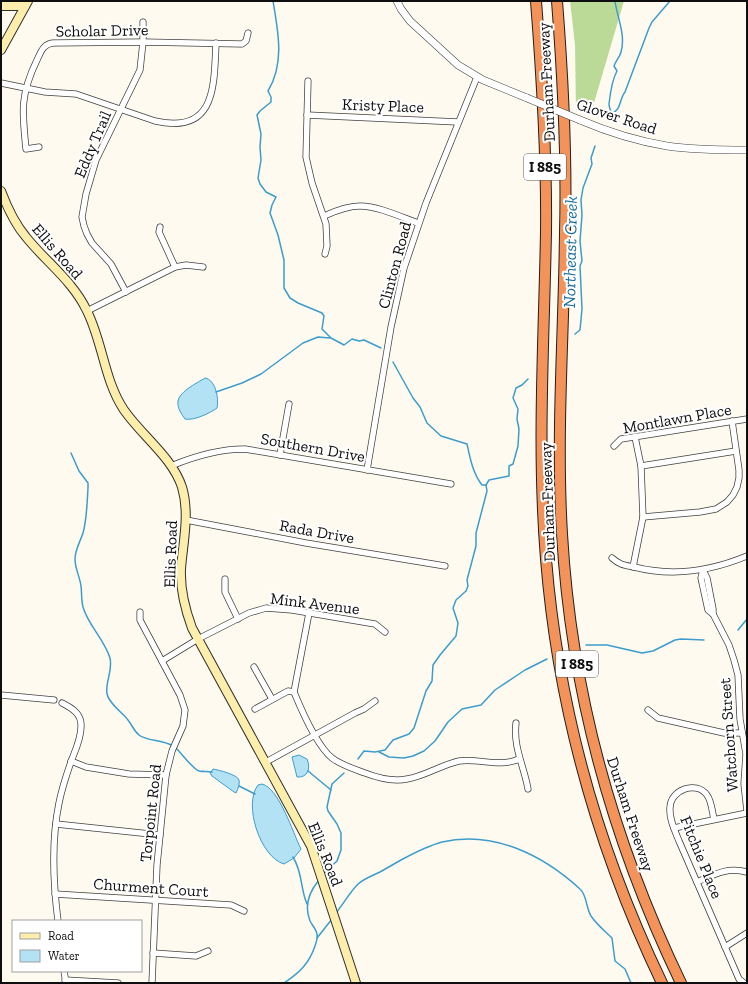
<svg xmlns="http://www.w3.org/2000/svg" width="748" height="984" viewBox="0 0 748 984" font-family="'Zilla Slab',serif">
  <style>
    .forest { fill: #bbda98 }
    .water { fill: #b4e2f5; stroke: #3c9dcc }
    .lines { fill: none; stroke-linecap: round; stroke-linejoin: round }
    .stream { stroke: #3c9dcc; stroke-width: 1.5 }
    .minor-casing { stroke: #414141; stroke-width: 7 }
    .tertiary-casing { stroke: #414141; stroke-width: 8 }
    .secondary-casing { stroke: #303030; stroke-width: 10 }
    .motorway-casing { stroke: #1f1f1f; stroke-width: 12 }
    .minor { stroke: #fff; stroke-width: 5.5 }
    .tertiary { stroke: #fff; stroke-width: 7 }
    .secondary { stroke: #feeeab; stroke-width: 8 }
    .motorway { stroke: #f39359; stroke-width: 10 }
    .tertiary-bridge-casing { stroke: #414141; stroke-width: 8; stroke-linecap: butt }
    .tertiary-bridge { stroke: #fff; stroke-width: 7 }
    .labels { text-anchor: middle; stroke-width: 4; stroke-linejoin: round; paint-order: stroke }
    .shield { fill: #fff; stroke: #565656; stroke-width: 1 }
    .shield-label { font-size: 15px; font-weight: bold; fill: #0e0e0e }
    .street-label { font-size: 16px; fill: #0e0e0e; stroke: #fff }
    .water-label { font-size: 17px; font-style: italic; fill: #186e9f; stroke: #fff }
  </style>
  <rect width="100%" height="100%" fill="#fffaef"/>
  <!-- forest -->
  <path class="forest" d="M570 1H624L591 113 576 110 575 45Z"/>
  <!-- water -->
  <g class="water">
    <path d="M205 378C216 380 219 399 217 408 210 413 194 421 185 419 182 415 178 409 178 404 176 393 197 383 205 378Z"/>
    <path d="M299 755 307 759C311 768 308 778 297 777L292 757Z"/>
    <path d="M213 769C219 770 238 775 239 780 240 784 238 789 236 793L234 792 212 776 210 773Z"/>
    <path d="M262 784C279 788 293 833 301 849L294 858 284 864C260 857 243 804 258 785Z"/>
  </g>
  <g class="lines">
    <!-- stream -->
    <g class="stream">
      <path d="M273 1C278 31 285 63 268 91L271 97V102L260 111 257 115 261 134 260 147 261 160 258 178 260 184 266 192 276 197 272 205 270 213 278 235 284 260V288L290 298 298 303 322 313 324 316 322 329 331 338 344 345 352 339 359 341 364 340 381 348"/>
      <path d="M615 1C617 17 626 35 621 52 620 57 616 60 614 66L617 71C613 78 610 95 609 104 609 108 611 110 611 114 622 110 619 99 625 92L649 28 652 22 670 1"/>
      <path d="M575 334 580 330 582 309 580 266 582 261 580 241 582 215 581 200 583 188 592 164 591 158 595 146"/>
      <path d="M393 362 413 398 420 407 427 423 441 436 467 444C470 458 473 474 482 485H486"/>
      <path d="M216 392 242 383 261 374 303 343 318 337 330 338"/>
      <path d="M71 453 79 471 88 483V488C87 503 87 519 83 533 80 542 75 550 75 559 75 569 80 577 81 586 82 593 81 599 83 607 88 625 104 639 110 658 113 671 105 682 107 694 109 704 122 712 128 720 132 725 134 731 139 735 146 741 164 740 173 746"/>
      <path d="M486 485 489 480 509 476V466L513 464 518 446 519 429 517 419 518 409 513 398 516 388 522 385 528 379"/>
      <path d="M738 630 747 619"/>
      <path d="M586 645H607L642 653 653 651 675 640 681 639 704 640"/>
      <path d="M176 748C182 754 193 769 199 771 203 772 208 771 212 772"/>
      <path d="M379 752 389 757 404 758 413 756 424 751 435 741 448 722 462 709 481 705 495 690 525 670 547 659"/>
      <path d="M358 759 364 751 375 752 385 750 393 740 409 734 414 728 426 691 432 681 433 665 440 655 456 636 458 623 453 608 456 600 466 591 468 586 467 580 476 546V533L487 491 486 485"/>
      <path d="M308 771 331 790"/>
      <path d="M239 786 255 794"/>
      <path d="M293 857C303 873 300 888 307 904"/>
      <path d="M323 874 337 861 341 850V833L337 824 328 811 327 807 332 784 344 773"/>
      <path d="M336 913C344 903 350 892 358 884 365 878 372 876 380 872 387 868 394 864 401 860 414 853 427 846 442 842 493 830 543 855 580 889 587 895 586 908 591 916 597 925 605 931 612 938L615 961 625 969 631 983"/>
      <path d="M317 938 332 919"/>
      <path d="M284 983C299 973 309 964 315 946 316 943 318 938 317 934 316 929 312 925 310 921 304 906 309 892 319 880"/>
    </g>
    <defs>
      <g id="minor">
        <path d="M308 81 306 157 312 183 326 224 327 246 325 254"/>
        <path d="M1 83 45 92 76 94 155 121C216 135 214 86 216 43"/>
        <path d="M307 115 458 122"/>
        <path d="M39 147 26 149C22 111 20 95 37 60 41 52 43 44 53 43L143 42 242 44 246 41 248 33"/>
        <path d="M324 216C335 211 348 206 360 206 378 206 401 217 418 223"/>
        <path d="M160 227 159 232 175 267"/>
        <path d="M126 292 111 264 92 243 87 234 84 226 82 217 86 194 96 160 140 70 143 42V22"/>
        <path d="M87 311 175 267 186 265 203 267"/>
        <path d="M614 446 621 439 747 419"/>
        <path d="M280 455 289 404"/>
        <path d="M171 466C195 456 219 449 245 449L451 484"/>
        <path d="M641 466 736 451"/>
        <path d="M367 470 391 327 404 268 426 203 477 77"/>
        <path d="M643 517 700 512 716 509 727 502 733 495 737 487 739 478V470L732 421"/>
        <path d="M186 520 306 543 445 566"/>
        <path d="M612 558C620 565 624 565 634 567 673 577 711 571 747 556"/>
        <path d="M633 567 643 517 641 466 635 437"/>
        <path d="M703 570 701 578 708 610 713 614 729 645 734 660 738 675 740 719 746 754 744 784 747 811"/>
        <path d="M703 570 707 578 713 609V614"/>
        <path d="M225 579V592L238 619"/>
        <path d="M140 612V620L180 695 185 710 183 726 172 751 166 775 157 865 152 983"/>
        <path d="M309 613 294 692C301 709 317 746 332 758 341 765 354 769 365 773 378 778 392 782 407 779 425 776 441 765 459 761 478 758 500 768 519 759"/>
        <path d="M162 661 198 639 249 613 266 608 292 610 375 624 385 632"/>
        <path d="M254 667 272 699"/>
        <path d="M1 695 54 700"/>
        <path d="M255 709 288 691 294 692"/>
        <path d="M648 710 658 718 724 733H742"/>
        <path d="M516 723C513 747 524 766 528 789"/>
        <path d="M71 761 86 767 129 774 166 775"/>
        <path d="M266 762 355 713 364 709 375 701"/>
        <path d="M714 819C712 812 712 802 707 795 696 780 670 790 670 808 669 819 675 831 679 841L739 979 744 983"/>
        <path d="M56 824 160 835"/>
        <path d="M674 828 747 813"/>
        <path d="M697 882C715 874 727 867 747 872"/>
        <path d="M55 894 231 905 244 911"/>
        <path d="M58 921C53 882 51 842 59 803 62 788 67 773 72 759 76 749 81 738 81 727 82 714 72 708 62 703"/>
        <path d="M725 947 747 933"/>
        <path d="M153 953 196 956 208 951"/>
        <path d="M64 971 66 983"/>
        <path d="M65 980 118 983"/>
      </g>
      <g id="tertiary">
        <path d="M397 1 401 9 410 21 458 65 483 80 527 98"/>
        <path d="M580 120C608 132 637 141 667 146 694 150 721 150 747 150"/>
      </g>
      <g id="secondary">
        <path d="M1 6H25"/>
        <path d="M1 50 28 1"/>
        <path d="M1 191C7 207 15 224 26 237 46 262 73 281 87 311 103 343 104 380 124 410 142 436 172 457 182 487 190 514 183 542 181 569 180 590 185 609 192 628L311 846 356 983"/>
      </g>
      <g id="motorway">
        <path d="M536 1C542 78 547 155 546 232 544 341 537 450 546 559 558 706 598 850 662 983"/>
        <path d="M557 1C563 78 567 155 565 232 564 333 556 433 562 534 571 690 613 842 681 983"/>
      </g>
    </defs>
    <!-- minor casing -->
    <use href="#minor" class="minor-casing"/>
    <!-- tertiary casing -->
    <use href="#tertiary" class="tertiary-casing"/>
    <!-- secondary casing -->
    <use href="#secondary" class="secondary-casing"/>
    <!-- motorway casing -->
    <use href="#motorway" class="motorway-casing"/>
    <!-- minor -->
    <use href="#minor" class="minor"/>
    <!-- tertiary -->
    <use href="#tertiary" class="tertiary"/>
    <!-- secondary -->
    <use href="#secondary" class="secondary"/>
    <!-- motorway -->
    <use href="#motorway" class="motorway"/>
    <defs>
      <path id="tertiary-bridge" d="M527 98 580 120"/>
    </defs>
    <!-- tertiary-bridge casing -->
    <use href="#tertiary-bridge" class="tertiary-bridge-casing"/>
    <!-- tertiary-bridge -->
    <use href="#tertiary-bridge" class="tertiary-bridge"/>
  </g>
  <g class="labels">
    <!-- shield labels -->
    <g class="shield">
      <rect x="524" y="154" width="42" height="26" rx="3"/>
      <rect x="556" y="651" width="42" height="26" rx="3"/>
    </g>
    <g class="shield-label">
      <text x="545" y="172">I 885</text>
      <text x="577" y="669">I 885</text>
    </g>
    <!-- street labels -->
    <g class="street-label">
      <text transform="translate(102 30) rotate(-1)" y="6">Scholar Drive</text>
      <text transform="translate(546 82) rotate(-93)" y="6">Durham Freeway</text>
      <text transform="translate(383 105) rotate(2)" y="6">Kristy Place</text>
      <text transform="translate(617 116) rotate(18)" y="6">Glover Road</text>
      <text transform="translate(92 144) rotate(-67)" y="6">Eddy Trail</text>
      <text transform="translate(58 251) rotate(49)" y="6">Ellis Road</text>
      <text transform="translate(394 265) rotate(-75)" y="6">Clinton Road</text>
      <text transform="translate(677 418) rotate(-10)" y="6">Montlawn Place</text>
      <text transform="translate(313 447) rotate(10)" y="6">Southern Drive</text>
      <text transform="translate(547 502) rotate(-92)" y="6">Durham Freeway</text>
      <text transform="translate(317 531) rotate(10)" y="6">Rada Drive</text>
      <text transform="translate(170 554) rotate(-88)" y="6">Ellis Road</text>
      <text transform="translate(315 603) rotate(7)" y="6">Mink Avenue</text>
      <text transform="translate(728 735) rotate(-94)" y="6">Watchorn Street</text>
      <text transform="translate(150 813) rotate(-84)" y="6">Torpoint Road</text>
      <text transform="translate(631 814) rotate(72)" y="6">Durham Freeway</text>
      <text transform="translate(326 854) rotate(68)" y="6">Ellis Road</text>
      <text transform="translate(702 857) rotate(68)" y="6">Fitchie Place</text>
      <text transform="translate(151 887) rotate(4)" y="6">Churment Court</text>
    </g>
    <!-- water labels -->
    <g class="water-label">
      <text transform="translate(570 252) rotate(-89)" y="6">Northeast Creek</text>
    </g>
  </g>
  <!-- border -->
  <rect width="748" height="984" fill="none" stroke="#0e0e0e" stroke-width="4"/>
  <!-- legend -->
  <rect x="12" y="920" width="130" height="52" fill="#ffffff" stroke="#9f9f9f"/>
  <rect x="20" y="933" width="20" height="6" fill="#feeeab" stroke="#9f9f9f"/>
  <text x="48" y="940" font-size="12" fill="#0e0e0e">Road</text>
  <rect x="20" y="950" width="20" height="12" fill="#b4e2f5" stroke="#9f9f9f"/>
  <text x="48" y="960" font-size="12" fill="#0e0e0e">Water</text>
</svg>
